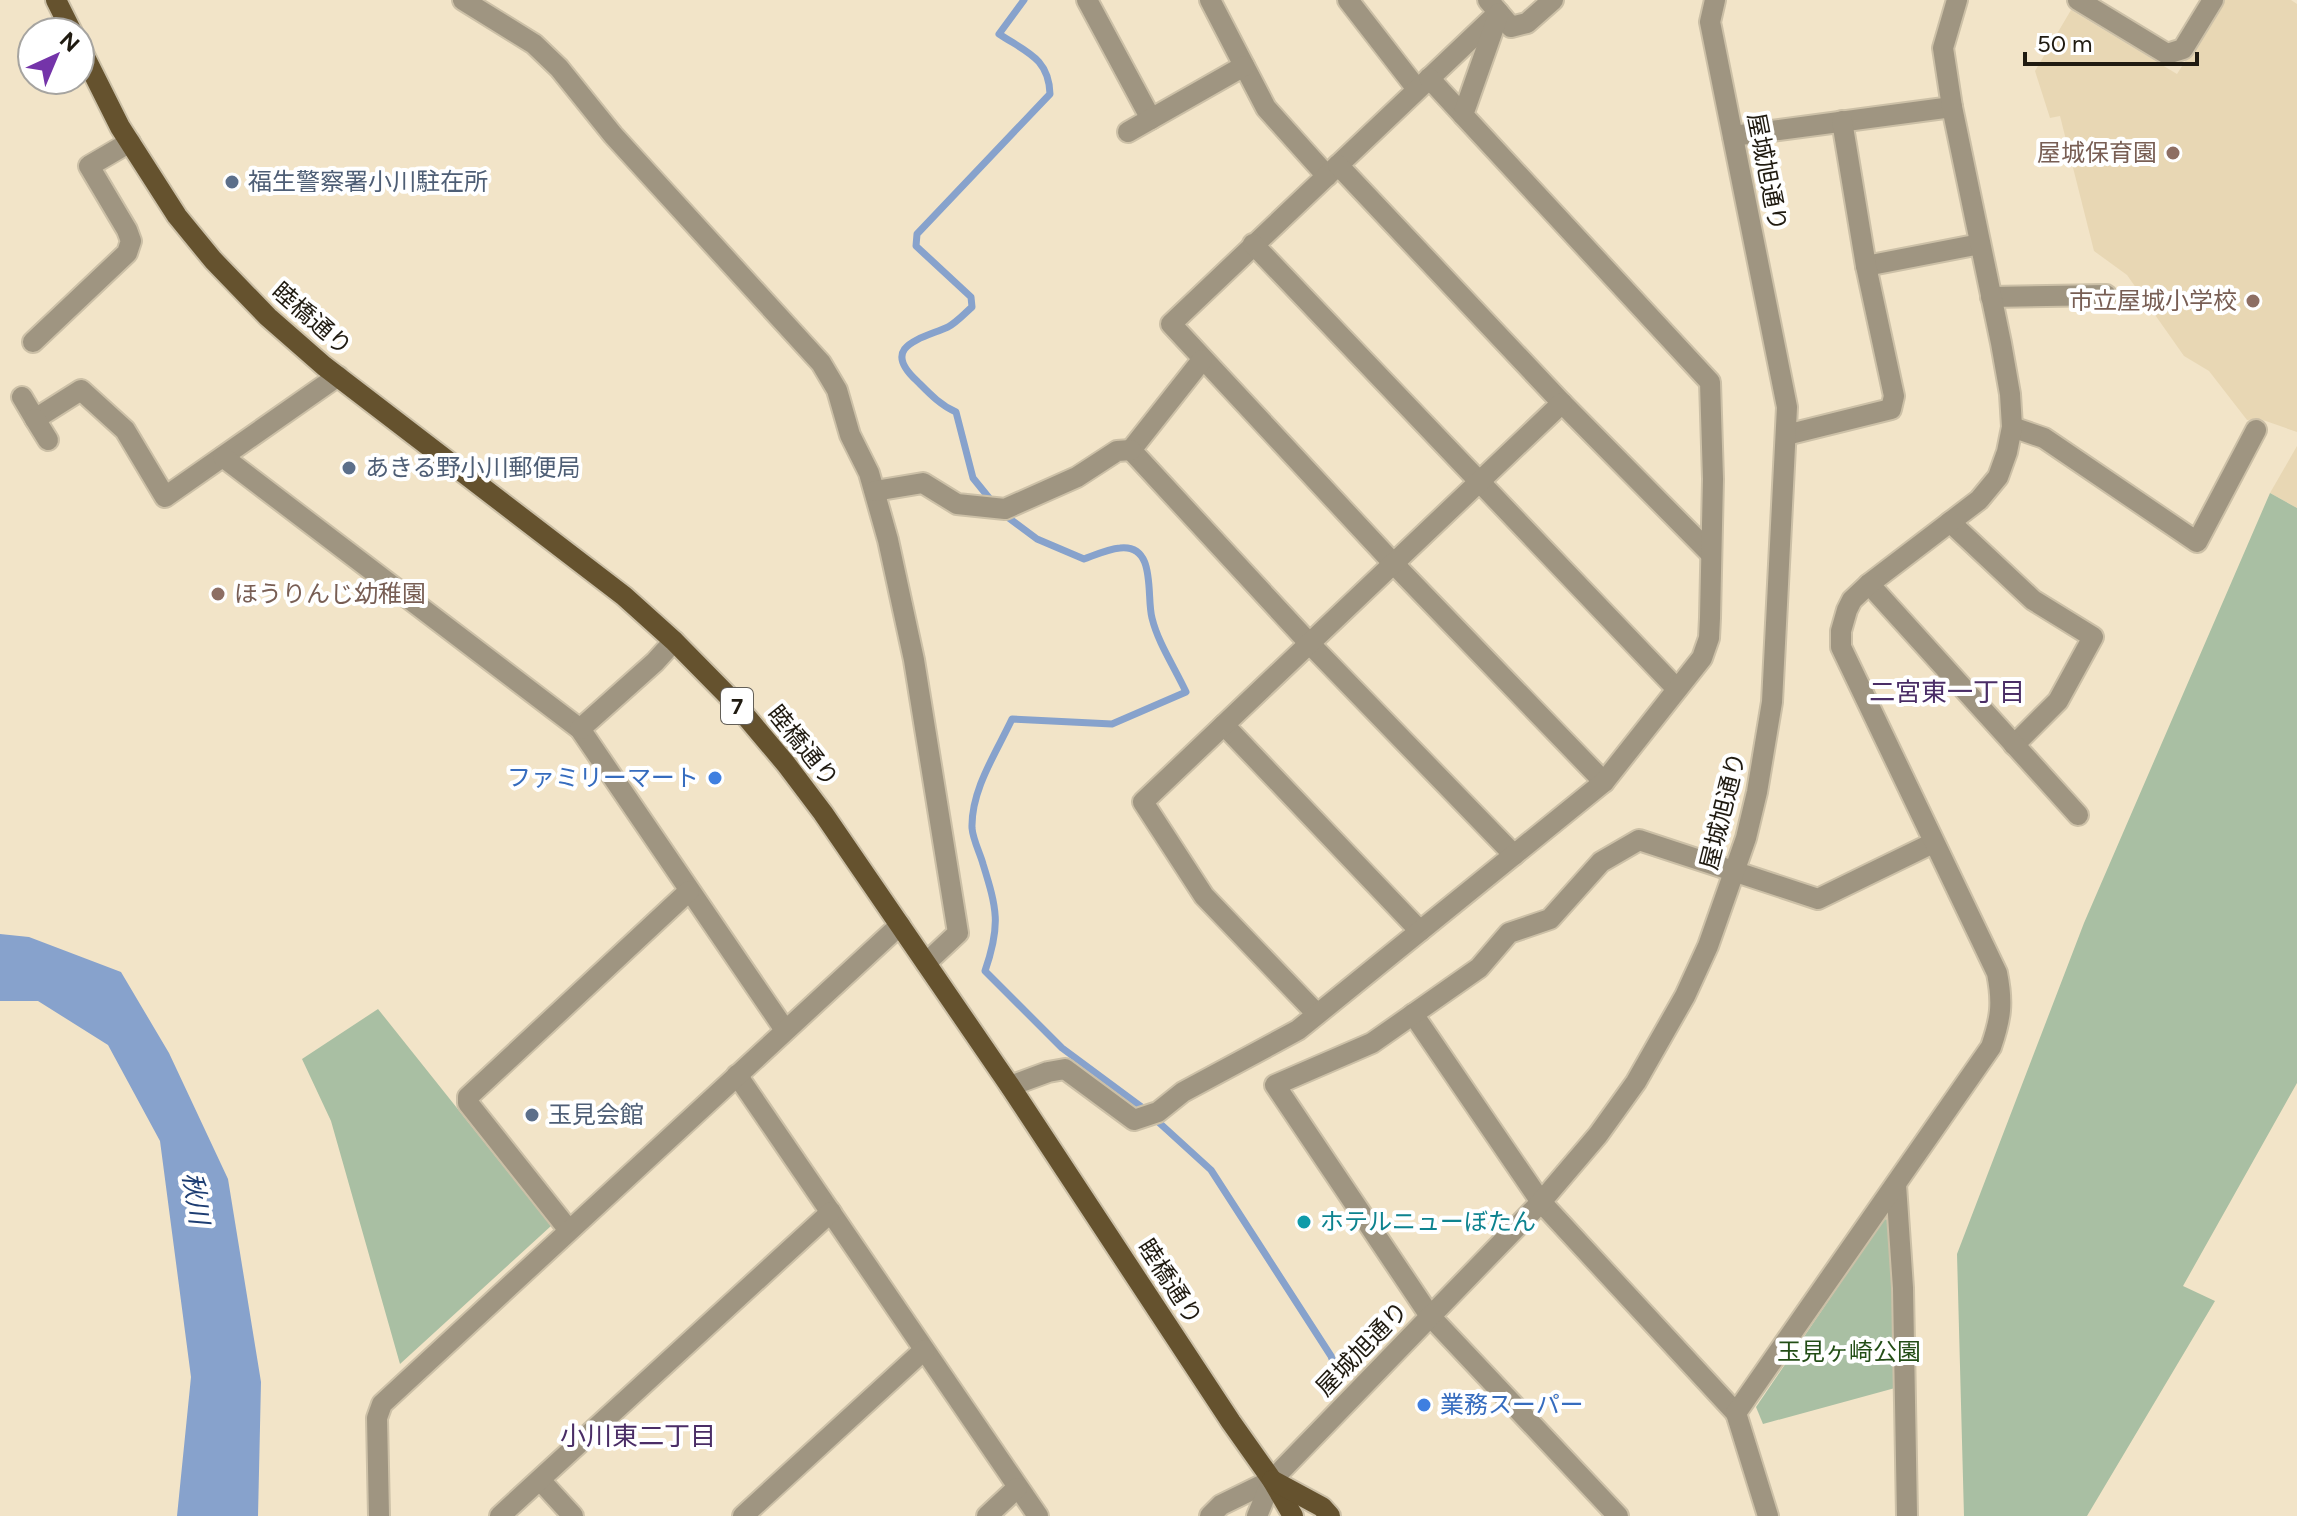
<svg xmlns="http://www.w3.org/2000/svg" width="2297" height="1516" viewBox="0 0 2297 1516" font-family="Figtree,'Noto Sans JP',sans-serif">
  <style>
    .built { fill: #e8d7b4 }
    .green { fill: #a9bfa3 }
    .water { fill: #87a2cc }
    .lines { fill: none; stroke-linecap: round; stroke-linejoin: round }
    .stream { stroke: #87a2cc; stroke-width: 7 }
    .minor-casing { stroke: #ccc0a7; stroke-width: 24 }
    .tertiary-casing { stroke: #ccc0a7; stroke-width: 24 }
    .primary-casing { stroke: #ccc0a7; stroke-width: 24 }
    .minor { stroke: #9f9581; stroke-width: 20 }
    .tertiary { stroke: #9f9581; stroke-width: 20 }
    .primary { stroke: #65522e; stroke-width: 20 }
    .education-dot { fill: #8d6e63; stroke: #fff; stroke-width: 3 }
    .service-dot { fill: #5c6f8a; stroke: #fff; stroke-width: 3 }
    .shop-dot { fill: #3f7fe0; stroke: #fff; stroke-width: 3 }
    .culture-dot { fill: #0f9aa8; stroke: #fff; stroke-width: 3 }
    .labels { text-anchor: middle; stroke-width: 8; stroke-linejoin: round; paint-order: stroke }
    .shield { fill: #fff; stroke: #635f58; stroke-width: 2 }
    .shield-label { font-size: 22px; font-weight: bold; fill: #201b11 }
    .education-label { font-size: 24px; fill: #785e54; stroke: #fff; text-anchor: end }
    .street-label { font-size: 24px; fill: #201b11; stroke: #fff }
    .service-label { font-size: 24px; fill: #4e5e75; stroke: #fff; text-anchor: start }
    .shop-label { font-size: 24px; fill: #366cbe; stroke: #fff; text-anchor: end }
    .culture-label { font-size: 24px; fill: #0d838f; stroke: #fff; text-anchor: start }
    .park-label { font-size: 24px; fill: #234e16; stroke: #fff }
    .neighbourhood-label { font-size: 26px; fill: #4a2d66; stroke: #fff }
    .water-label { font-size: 26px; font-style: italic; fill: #1d3d72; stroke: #fff }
  </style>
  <rect width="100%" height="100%" fill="#f2e4c8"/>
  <!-- built -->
  <g class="built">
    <path d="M2224 0H2291L2297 4V432L2260 419 2247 420 2209 371 2184 356 2127 275 2094 251 2060 116 2050 118 2035 71 2071 10 2177 74Z"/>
    <path d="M2297 446V508L2270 493Z"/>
  </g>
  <!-- green -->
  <g class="green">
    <path d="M2270 493 2297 508V1083L2183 1286 2215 1301 2087 1516H1964L1957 1254 2084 923Z"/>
    <path d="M378 1009 551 1226 400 1364 331 1121 302 1059Z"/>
    <path d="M1884 1219 1896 1221 1895 1388 1763 1424 1756 1407Z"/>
  </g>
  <!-- water -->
  <path class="water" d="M0 934 29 937 121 972 169 1053 228 1179 261 1382 258 1516H177L191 1377 160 1141 108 1045 38 1001H0Z"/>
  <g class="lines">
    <!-- stream -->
    <g class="stream">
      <path d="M994 504 973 478 956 412C940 405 929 393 917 381 879 346 921 339 948 327 957 322 964 314 972 307L971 297 916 246 917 234 1050 94C1049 58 1026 52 999 34L1024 0"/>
      <path d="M1002 513 1037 539 1084 559C1095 555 1108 549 1120 548 1157 544 1146 596 1152 618 1158 643 1175 668 1186 692L1112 724 1012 719C996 753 971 790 972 828 973 840 980 853 983 864 997 909 1001 925 985 971L1062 1048 1143 1108 1211 1170 1331 1356 1336 1370"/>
    </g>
    <defs>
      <g id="minor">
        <path d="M463 0 534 44 559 68 613 135 821 363 837 390 850 435 869 473 888 540 914 660 958 933 926 963"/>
        <path d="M1087 0 1151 119"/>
        <path d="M1210 0 1266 108 1327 176"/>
        <path d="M1348 0 1417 89"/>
        <path d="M1488 0 1511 27 1527 23 1553 0"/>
        <path d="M2078 0 2167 54 2183 49 2213 0"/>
        <path d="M1496 15 1171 324 1393 563 1604 782"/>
        <path d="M1429 78 1463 115"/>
        <path d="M1128 132 1244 66"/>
        <path d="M1733 136 1952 107"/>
        <path d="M1338 165 1562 403 1711 554"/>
        <path d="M1253 244 1677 689"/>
        <path d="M1866 266 1980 244"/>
        <path d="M1991 297 2106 295"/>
        <path d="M33 342 127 253 131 241 127 230 89 166 130 142"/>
        <path d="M1202 360 1131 450 1310 644 1514 855"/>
        <path d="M22 397 35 419 81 390 125 430 165 497 338 376"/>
        <path d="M35 419 48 440"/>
        <path d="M2012 427 2044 438 2197 542 2256 430"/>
        <path d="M1786 435 1891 409 1894 396 1866 266 1842 121"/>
        <path d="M223 457 580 729 785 1030"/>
        <path d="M875 491 923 483 957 504 1005 509 1077 477 1117 451 1131 450"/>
        <path d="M1950 522 2033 600 2093 637 2058 701 2014 745"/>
        <path d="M1869 584 2078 815"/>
        <path d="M1224 725 1420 931"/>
        <path d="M580 729 655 662 674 641"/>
        <path d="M1317 1014 1204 896 1143 802 1562 403"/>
        <path d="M1413 1014 1541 1202 1736 1413"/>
        <path d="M737 1075 1038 1516"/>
        <path d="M1010 1086 1048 1072 1065 1069 1134 1120 1158 1112 1183 1092 1298 1030 1604 782 1702 658 1709 638 1710 618 1713 479 1710 382 1463 115 1499 13"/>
        <path d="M1896 1185 1903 1288 1907 1516"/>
        <path d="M568 1229 468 1103V1097L689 891"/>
        <path d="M540 1480 573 1516"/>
        <path d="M379 1516 377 1418 382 1404 900 925"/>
        <path d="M500 1516 831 1212"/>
        <path d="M743 1516 924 1350"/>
        <path d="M987 1516 1017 1488"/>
        <path d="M1618 1516 1430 1316 1275 1085 1372 1043 1479 968 1509 933 1550 919 1601 862 1639 840 1818 899 1933 843"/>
        <path d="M1768 1516 1736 1413 1991 1047C2001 1018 2003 1003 1997 973L1841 647V631L1847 610 1852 600 1869 584 1979 500 1998 477 2007 452 2012 427 2010 394 2001 343 1952 107 1943 48 1957 0"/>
      </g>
      <g id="tertiary">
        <path d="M1210 1516 1221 1505 1272 1480 1541 1202 1598 1135 1636 1082 1685 996 1708 946 1746 838 1757 792 1772 702 1787 407 1710 22 1715 0"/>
        <path d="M1257 1516 1272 1480"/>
      </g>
      <g id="primary">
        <path d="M56 0 72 32"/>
        <path d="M80 47 120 127 177 216 213 260 268 317 324 366 624 596 674 641 733 701 786 764 823 813 1010 1086 1231 1422 1272 1480 1293 1516"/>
        <path d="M1272 1480 1322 1507 1330 1516"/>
      </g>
    </defs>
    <!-- minor casing -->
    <use href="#minor" class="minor-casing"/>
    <!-- tertiary casing -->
    <use href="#tertiary" class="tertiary-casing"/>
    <!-- primary casing -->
    <use href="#primary" class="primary-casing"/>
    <!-- minor -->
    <use href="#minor" class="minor"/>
    <!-- tertiary -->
    <use href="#tertiary" class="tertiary"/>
    <!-- primary -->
    <use href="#primary" class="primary"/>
  </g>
  <!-- markers -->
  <g class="education-dot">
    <circle cx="2173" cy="153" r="8"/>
    <circle cx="2253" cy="301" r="8"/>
    <circle cx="218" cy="594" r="8"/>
  </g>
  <g class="service-dot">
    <circle cx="232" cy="182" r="8"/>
    <circle cx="349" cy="468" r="8"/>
    <circle cx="532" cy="1115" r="8"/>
  </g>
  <g class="shop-dot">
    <circle cx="715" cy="778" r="8"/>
    <circle cx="1424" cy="1405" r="8"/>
  </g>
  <circle class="culture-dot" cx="1304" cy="1222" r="8"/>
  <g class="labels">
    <!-- shield labels -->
    <rect class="shield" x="721" y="688" width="32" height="36" rx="6"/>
    <g class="shield-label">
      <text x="737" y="714">7</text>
    </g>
    <!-- education labels -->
    <g class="education-label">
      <text x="2157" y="161">屋城保育園</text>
      <text x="2237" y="309">市立屋城小学校</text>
      <text x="234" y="602" text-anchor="start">ほうりんじ幼稚園</text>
    </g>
    <!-- street labels -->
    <g class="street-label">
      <text transform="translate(1767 172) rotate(79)" y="8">屋城旭通り</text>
      <text transform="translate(312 319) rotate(41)" y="8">睦橋通り</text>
      <text transform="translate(803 746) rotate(51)" y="8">睦橋通り</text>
      <text transform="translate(1723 811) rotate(-76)" y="8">屋城旭通り</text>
      <text transform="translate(1170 1282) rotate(57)" y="8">睦橋通り</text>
      <text transform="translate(1362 1349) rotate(-46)" y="8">屋城旭通り</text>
    </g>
    <!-- service labels -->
    <g class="service-label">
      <text x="248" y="190">福生警察署小川駐在所</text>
      <text x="365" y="476">あきる野小川郵便局</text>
      <text x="548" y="1123">玉見会館</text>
    </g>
    <!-- shop labels -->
    <g class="shop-label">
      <text x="699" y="786">ファミリーマート</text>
      <text x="1440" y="1413" text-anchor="start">業務スーパー</text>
    </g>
    <!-- culture labels -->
    <g class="culture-label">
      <text x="1320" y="1230">ホテルニューぼたん</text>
    </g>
    <!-- park labels -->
    <g class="park-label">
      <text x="1849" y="1360">玉見ヶ崎公園</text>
    </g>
    <!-- neighbourhood labels -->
    <g class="neighbourhood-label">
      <text x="1947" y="701">二宮東一丁目</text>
      <text x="638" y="1445">小川東二丁目</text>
    </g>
    <!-- water labels -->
    <g class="water-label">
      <text transform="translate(196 1198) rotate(81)" y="9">秋川</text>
    </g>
  </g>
  <!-- north arrow -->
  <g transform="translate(56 56) rotate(44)"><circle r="38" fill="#ffffff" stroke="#a6a4a0" stroke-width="2"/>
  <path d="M0-6L14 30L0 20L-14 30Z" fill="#7434a9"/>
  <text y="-12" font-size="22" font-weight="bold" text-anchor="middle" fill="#201b11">N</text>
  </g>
  <!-- scale -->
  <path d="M2025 52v12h172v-12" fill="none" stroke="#201b11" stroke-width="4"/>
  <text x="2037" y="52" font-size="24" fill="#201b11" stroke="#ffffff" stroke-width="6" paint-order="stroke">50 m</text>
</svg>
